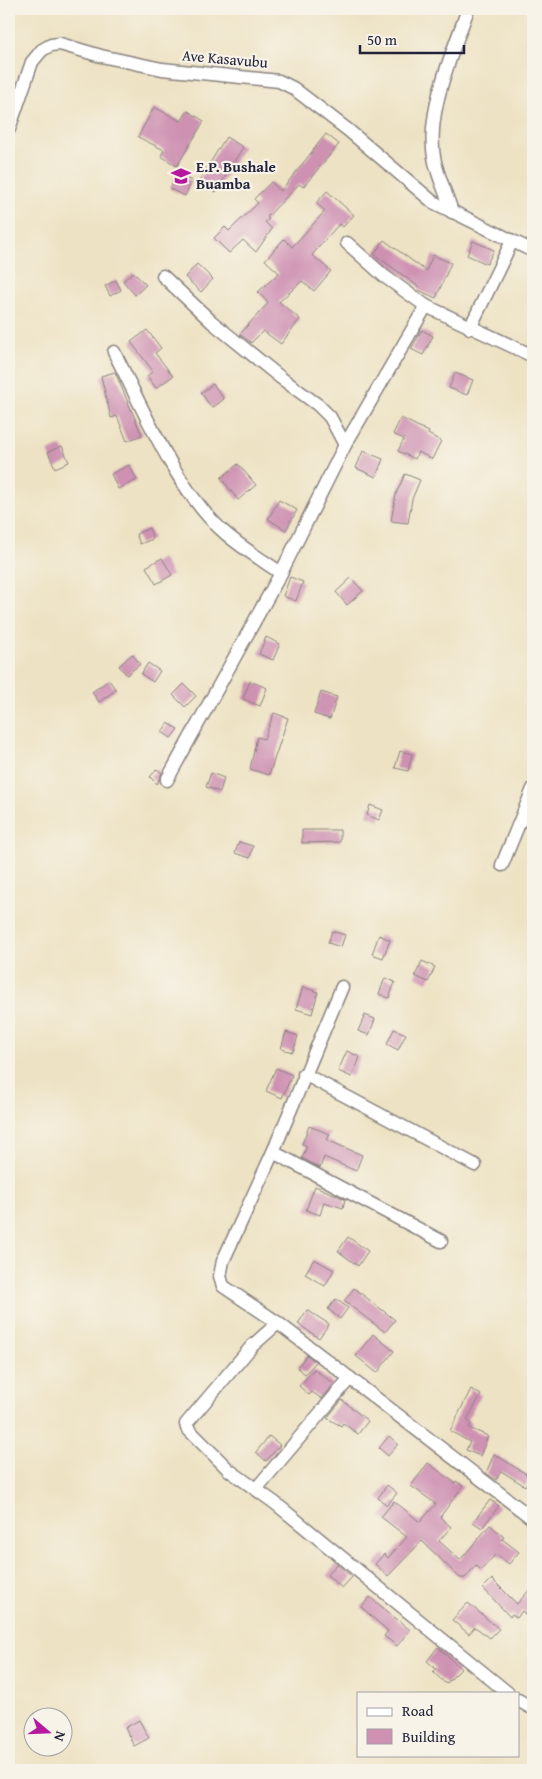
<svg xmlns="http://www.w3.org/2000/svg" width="542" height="1779" viewBox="0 0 542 1779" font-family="'Gentium Book Plus',serif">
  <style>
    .building { fill: #ce91b2 }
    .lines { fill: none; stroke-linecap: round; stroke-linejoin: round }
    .street-casing { stroke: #88827f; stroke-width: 15 }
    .street { stroke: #fff; stroke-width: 12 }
    .labels { text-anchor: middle; stroke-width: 4.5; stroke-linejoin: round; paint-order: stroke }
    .street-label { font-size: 15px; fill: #22223b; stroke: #f7f3e8 }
    .poi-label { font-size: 15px; font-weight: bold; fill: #22223b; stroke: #f7f3e8; text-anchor: start }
  </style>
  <rect width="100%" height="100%" fill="#f7f3e8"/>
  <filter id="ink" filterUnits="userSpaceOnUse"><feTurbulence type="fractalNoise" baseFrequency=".02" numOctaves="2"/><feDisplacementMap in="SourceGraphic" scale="10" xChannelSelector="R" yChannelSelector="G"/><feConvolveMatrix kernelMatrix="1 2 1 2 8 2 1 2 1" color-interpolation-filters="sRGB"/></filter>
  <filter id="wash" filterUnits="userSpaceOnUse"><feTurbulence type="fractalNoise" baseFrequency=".0096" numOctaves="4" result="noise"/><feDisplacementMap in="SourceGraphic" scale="20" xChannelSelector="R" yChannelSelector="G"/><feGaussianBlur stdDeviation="1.12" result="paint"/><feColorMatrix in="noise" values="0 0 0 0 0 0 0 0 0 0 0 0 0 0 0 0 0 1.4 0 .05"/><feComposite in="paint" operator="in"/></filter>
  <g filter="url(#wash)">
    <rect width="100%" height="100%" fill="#ede2c3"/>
    <g id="blocks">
      <!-- building -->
      <g class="building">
        <path d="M154 107 181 121 188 111 204 121 177 166 161 156 164 150 138 137Z"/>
        <path d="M326 134 339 144 303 187 299 184 267 217 269 219 265 222 272 229 256 252 243 240 229 253 214 238 225 227 229 231 258 203 254 199 271 182 281 191Z"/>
        <path d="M226 137 243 147 216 192 199 181Z"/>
        <path d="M177 174 192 181 185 196 170 189Z"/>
        <path d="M327 191 354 215 343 227 339 224 312 255 331 271 314 291 302 281 279 302 300 319 281 344 263 331 251 343 240 334 268 303 258 292 279 273 265 260 284 239 292 247 325 211 316 203Z"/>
        <path d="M384 240 426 271 433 255 451 263 436 298 418 290 419 287 374 254Z"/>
        <path d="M473 241 494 250 487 264 467 255Z"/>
        <path d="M197 264 213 279 201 292 185 277Z"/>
        <path d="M133 272 146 285 135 295 123 281Z"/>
        <path d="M116 280 121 290 110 296 105 286Z"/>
        <path d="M147 330 161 348 155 353 173 376 156 388 147 376 153 371 131 342Z"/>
        <path d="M422 330 433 336 423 355 411 349Z"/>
        <path d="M115 372 142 435 127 441 117 416 111 418 101 376Z"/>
        <path d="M455 373 473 380 467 395 449 388Z"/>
        <path d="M213 384 224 399 212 408 201 393Z"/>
        <path d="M401 418 429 432 428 434 441 441 432 459 418 452 415 459 398 451 404 439 393 434Z"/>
        <path d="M62 446 69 462 55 468 48 452Z"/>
        <path d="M363 451 383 459 376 477 356 468Z"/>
        <path d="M238 464 256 485 238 500 221 478Z"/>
        <path d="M129 465 137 480 118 489 111 474Z"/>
        <path d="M405 474 420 480 412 499 408 523 391 521 396 494Z"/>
        <path d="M279 500 297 510 286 530 268 519Z"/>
        <path d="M149 528 153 539 140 544 136 534Z"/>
        <path d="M162 558 172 575 156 584 146 567Z"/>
        <path d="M290 577 303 582 296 601 283 596Z"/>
        <path d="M351 578 363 591 347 605 336 592Z"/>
        <path d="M266 637 280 644 273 660 259 654Z"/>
        <path d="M132 654 140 664 127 675 119 666Z"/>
        <path d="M148 663 160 671 153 682 141 674Z"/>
        <path d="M109 680 116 690 99 702 92 692Z"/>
        <path d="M250 681 267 688 260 706 243 699Z"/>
        <path d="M184 684 196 696 185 707 173 695Z"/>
        <path d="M321 692 337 697 330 719 314 714Z"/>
        <path d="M274 713 288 718 269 775 250 769 257 737 264 739Z"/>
        <path d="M168 723 178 729 171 738 162 732Z"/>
        <path d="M400 751 412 754 408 771 395 768Z"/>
        <path d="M157 769 162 773 157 784 150 777Z"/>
        <path d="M211 773 224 778 220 792 206 787Z"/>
        <path d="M370 805 383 810 379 820 367 815Z"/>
        <path d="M302 830H340V842L302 843Z"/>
        <path d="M239 842 253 846 250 858 235 853Z"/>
        <path d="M332 931 345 935 341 947 328 943Z"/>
        <path d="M379 935 390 940 383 958 372 954Z"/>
        <path d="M422 961 435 967 428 982 415 976Z"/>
        <path d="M385 978 395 982 389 998 379 994Z"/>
        <path d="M303 987 318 992 312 1014 296 1009Z"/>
        <path d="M365 1015 375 1019 369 1035 358 1031Z"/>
        <path d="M394 1029 406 1034 398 1050 387 1044Z"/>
        <path d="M286 1032 298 1036 293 1052 281 1049Z"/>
        <path d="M347 1051 360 1057 352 1077 338 1071Z"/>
        <path d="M276 1068 292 1075 282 1098 266 1091Z"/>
        <path d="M309 1126 330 1134 327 1140 362 1155 356 1171 324 1157 320 1168 302 1158 307 1146 302 1144Z"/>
        <path d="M315 1186 345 1199 343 1208 324 1202 320 1215 306 1210Z"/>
        <path d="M348 1237 368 1251 358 1266 338 1251Z"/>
        <path d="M314 1259 334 1270 325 1286 305 1274Z"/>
        <path d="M354 1288 395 1320 385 1332 344 1301Z"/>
        <path d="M336 1299 348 1308 340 1319 328 1309Z"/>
        <path d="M307 1310 329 1324 319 1338 298 1324Z"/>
        <path d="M373 1334 394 1351 377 1373 356 1356Z"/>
        <path d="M307 1355 316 1362 305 1374 297 1367Z"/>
        <path d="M314 1369 334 1384 322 1399 312 1392 309 1395 299 1386Z"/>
        <path d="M471 1389 481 1395 467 1420 471 1423 469 1428 488 1436 480 1456 466 1450 470 1442 450 1431Z"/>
        <path d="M342 1400 368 1421 358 1434 343 1423 341 1426 327 1418Z"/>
        <path d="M269 1436 280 1445 266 1461 256 1452Z"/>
        <path d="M389 1436 398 1444 388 1456 379 1448Z"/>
        <path d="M494 1454 531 1477 525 1486 501 1471 496 1480 486 1473Z"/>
        <path d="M428 1463 455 1483 456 1481 463 1486 440 1517 451 1527 439 1541 460 1560 490 1525 504 1537 502 1539 519 1552 509 1564 496 1554 481 1570 476 1565 465 1578H460L422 1541 388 1576 375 1564 384 1554 388 1558 407 1537 381 1517 394 1501 420 1522 436 1504 411 1486Z"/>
        <path d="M387 1485 397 1493 387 1505 378 1498Z"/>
        <path d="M490 1500 499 1506 482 1528 473 1522Z"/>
        <path d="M337 1564 352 1577 342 1588 327 1575Z"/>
        <path d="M492 1579 517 1604 533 1586V1611L528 1617 522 1611 517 1618 512 1614 510 1617 483 1588Z"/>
        <path d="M370 1597 410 1630 397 1646 384 1636 388 1631 361 1607Z"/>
        <path d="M468 1603 499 1629 490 1638 475 1627 469 1634 452 1620Z"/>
        <path d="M438 1647 461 1669 446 1684 433 1672 436 1669 427 1661Z"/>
        <path d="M139 1720 149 1738 134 1746 125 1728Z"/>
      </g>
    </g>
  </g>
  <g filter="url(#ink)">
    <use href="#blocks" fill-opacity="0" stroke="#88827f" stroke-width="1"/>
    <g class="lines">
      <defs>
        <g id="street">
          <path d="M9 129 32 62 42 50 51 45 60 44 101 56 162 69 279 81 293 88 348 130 433 202 533 251"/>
          <path d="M452 212C447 194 437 176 434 157 426 111 453 52 468 9"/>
          <path d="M347 243 384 276 426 306 533 356"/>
          <path d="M163 276 212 322 281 378 318 405 330 417 345 445"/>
          <path d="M470 328 512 241"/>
          <path d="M114 352C143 408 177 492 225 533 242 548 262 560 281 573"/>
          <path d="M167 780 281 573 345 445 426 306"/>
          <path d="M502 865 533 789"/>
          <path d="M342 987 273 1152 223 1261 220 1276 223 1286 278 1323 533 1519"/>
          <path d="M304 1074 475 1165"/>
          <path d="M273 1152 441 1241"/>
          <path d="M278 1323 252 1346 186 1424 187 1428 229 1470 275 1503 508 1693"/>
          <path d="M256 1489 350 1378"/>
          <path d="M518 1700 530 1707H533"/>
        </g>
      </defs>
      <!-- street casing -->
      <use href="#street" class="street-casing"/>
      <!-- street -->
      <use href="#street" class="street"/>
    </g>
  </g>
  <!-- icons -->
  <defs>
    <symbol id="school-bare" viewBox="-9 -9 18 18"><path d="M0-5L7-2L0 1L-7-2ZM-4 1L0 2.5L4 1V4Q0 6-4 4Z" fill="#b5179e" stroke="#f7f3e8" stroke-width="2.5" paint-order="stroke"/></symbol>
  </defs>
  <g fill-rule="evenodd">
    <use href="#school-bare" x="167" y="162" width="28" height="28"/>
  </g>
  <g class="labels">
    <!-- street labels -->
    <g class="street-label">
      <text transform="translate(225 59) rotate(5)" y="5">Ave Kasavubu</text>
    </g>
    <!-- poi labels -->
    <g class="poi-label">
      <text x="196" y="172">E.P. Bushale<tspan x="196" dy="17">Buamba</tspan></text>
    </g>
  </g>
  <!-- margin -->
  <rect width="542" height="1779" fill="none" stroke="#f7f3e8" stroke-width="30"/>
  <!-- legend -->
  <rect x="357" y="1692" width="162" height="65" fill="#f7f3e8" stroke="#a29fa3"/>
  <rect x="367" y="1708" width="25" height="8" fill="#ffffff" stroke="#a29fa3"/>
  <text x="402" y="1716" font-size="15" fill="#22223b">Road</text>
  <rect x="367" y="1729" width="25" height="15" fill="#ce91b2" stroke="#a29fa3"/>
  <text x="402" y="1742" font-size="15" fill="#22223b">Building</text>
  <!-- north arrow -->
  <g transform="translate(48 1732) rotate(109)"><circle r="24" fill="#f7f3e8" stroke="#a29fa3"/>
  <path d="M0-4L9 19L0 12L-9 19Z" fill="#b5179e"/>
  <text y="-8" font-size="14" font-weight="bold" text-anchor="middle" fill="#22223b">N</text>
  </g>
  <!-- scale -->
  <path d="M360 45v8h104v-8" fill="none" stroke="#22223b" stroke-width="2.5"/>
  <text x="367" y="45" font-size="15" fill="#22223b" stroke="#f7f3e8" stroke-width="4" paint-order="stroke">50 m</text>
</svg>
